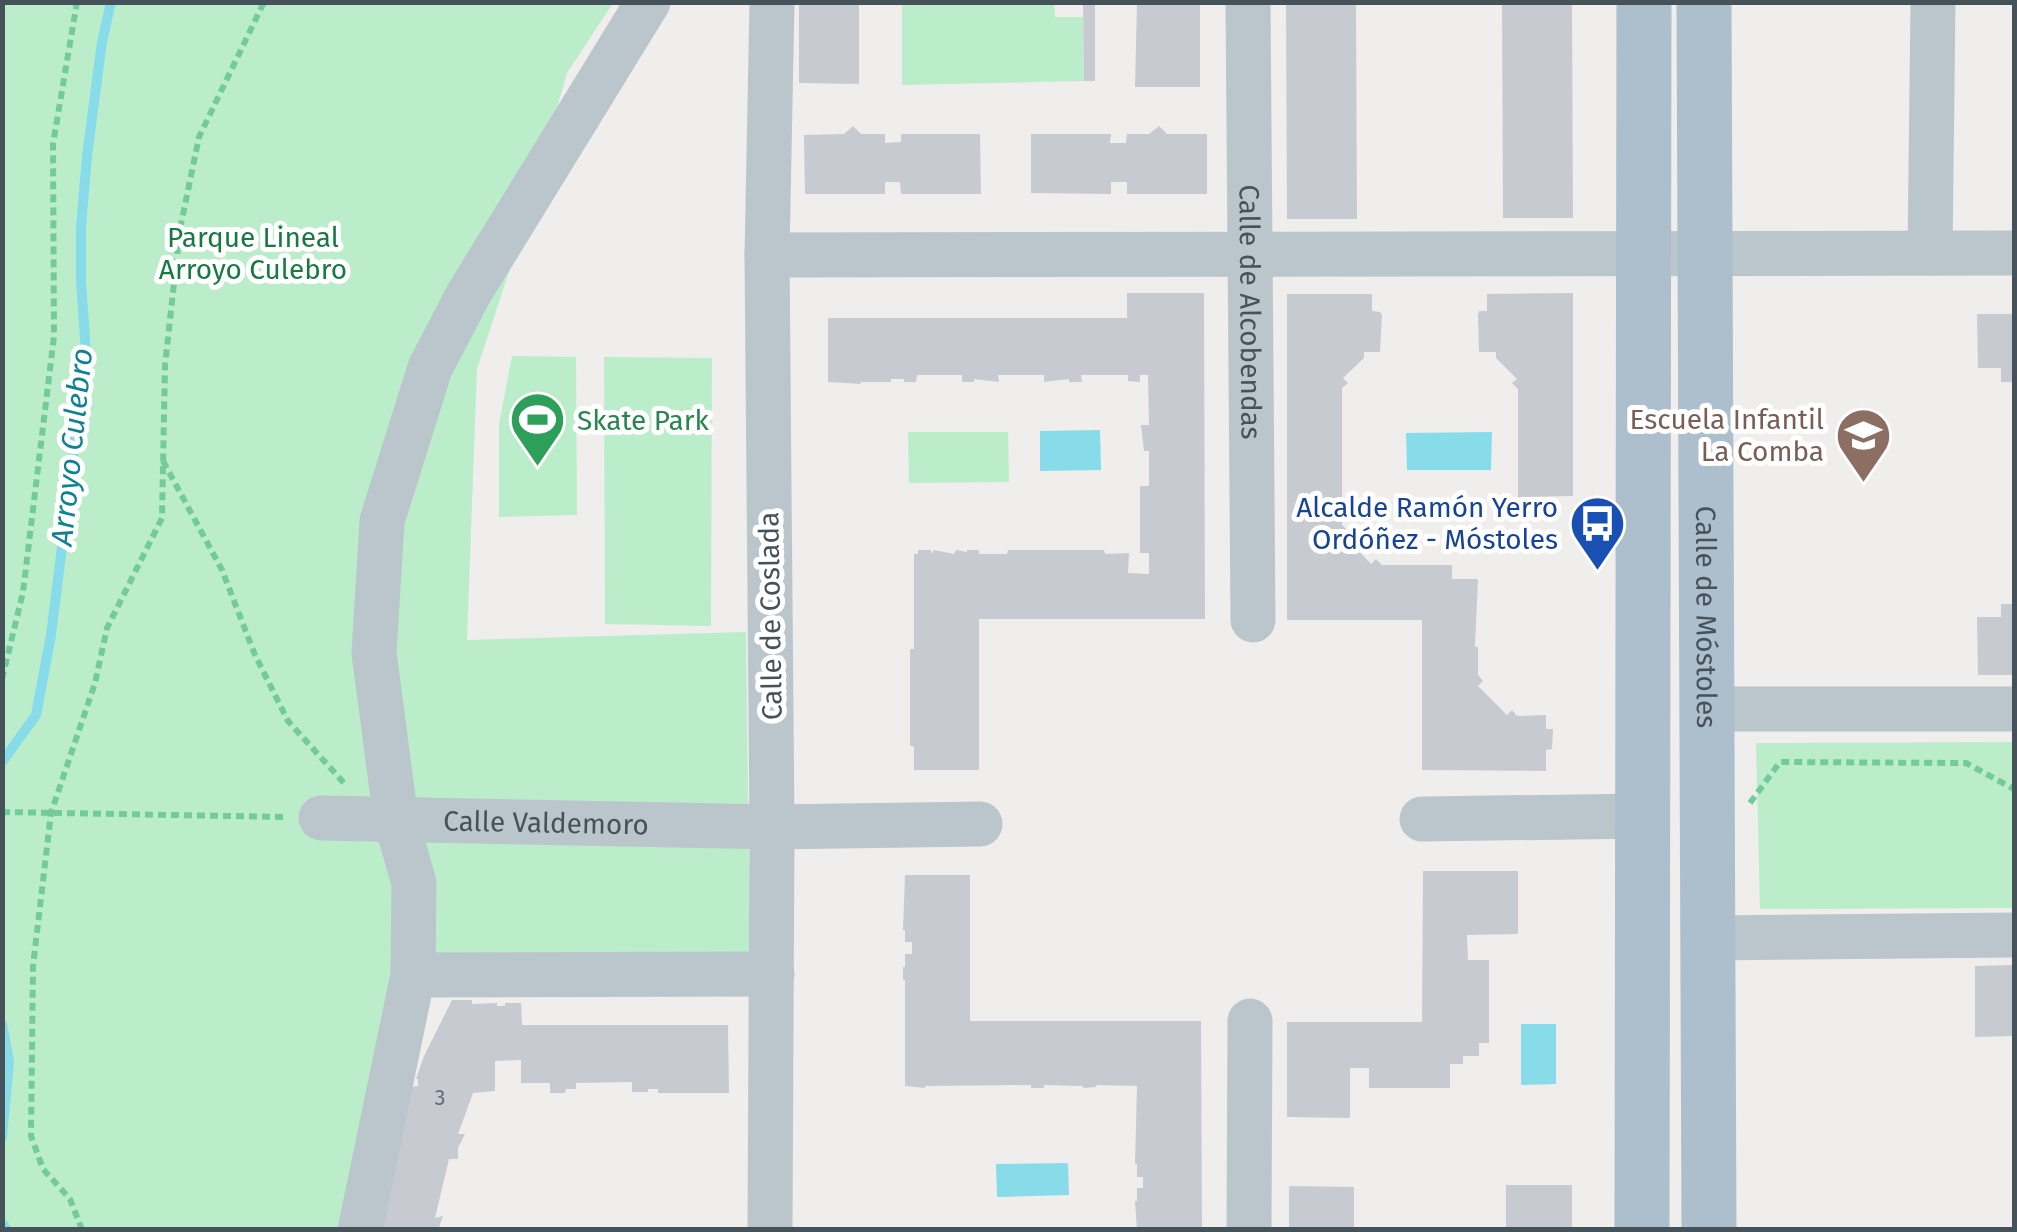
<svg xmlns="http://www.w3.org/2000/svg" width="2017" height="1232" viewBox="0 0 2017 1232" font-family="'Fira Sans',sans-serif">
  <style>
    .green { fill: #bbedcb }
    .water { fill: #88dcea }
    .lines { fill: none; stroke-linecap: round; stroke-linejoin: round }
    .stream { stroke: #88dcea; stroke-width: 10 }
    .building { fill: #c7cad0 }
    .path { stroke: #74cb9a; stroke-width: 6; stroke-dasharray: 8 5; stroke-linecap: butt }
    .minor { stroke: #bbc6cc; stroke-width: 45 }
    .major { stroke: #adbecc; stroke-width: 55 }
    .labels { text-anchor: middle; stroke-width: 10; stroke-linejoin: round; paint-order: stroke }
    .number-label { font-size: 22px; fill: #667078 }
    .park-label { font-size: 28px; fill: #187a42; stroke: #fff }
    .street-label { font-size: 28px; fill: #46525a; stroke: #fff }
    .education-label { font-size: 28px; fill: #785e54; stroke: #fff; text-anchor: end }
    .leisure-label { font-size: 28px; fill: #27864d; stroke: #fff; text-anchor: start }
    .transit-label { font-size: 28px; fill: #164399; stroke: #fff; text-anchor: end }
    .water-label { font-size: 30px; font-style: italic; fill: #0e8295; stroke: #fff }
  </style>
  <rect width="100%" height="100%" fill="#f0eded"/>
  <!-- green -->
  <g class="green">
    <path d="M2 3H613L567 73 518 244 477 369 467 640 746 632 750 953 396 960 344 1229H3Z"/>
    <path d="M902 3H1054L1055 17H1083L1084 81 902 85Z"/>
    <path d="M512 356 576 357 577 515 499 517V424Z"/>
    <path d="M604 357 712 358 711 626 605 624Z"/>
    <path d="M908 432H1008L1009 482 909 483Z"/>
    <path d="M2014 742V908L1760 909 1756 743Z"/>
  </g>
  <!-- water -->
  <g class="water">
    <path d="M1100 430 1101 470 1040 471V431Z"/>
    <path d="M1492 432 1491 470H1407L1406 433Z"/>
    <path d="M1521 1024H1556V1084L1521 1085Z"/>
    <path d="M1068 1163 1069 1195 997 1197 996 1164Z"/>
  </g>
  <g class="lines">
    <!-- stream -->
    <g class="stream">
      <path d="M2 762 36 715 51 635 86 354 81 281V227L87 156 102 42 111 2"/>
      <path d="M2 1024 9 1061 2 1137"/>
      <path d="M2 1223 7 1230"/>
    </g>
  </g>
  <!-- building -->
  <g class="building">
    <path d="M799 2H859V84L799 83Z"/>
    <path d="M1083 2H1095V81H1084Z"/>
    <path d="M1137 2H1200V87H1135Z"/>
    <path d="M1286 2H1356L1357 219H1287Z"/>
    <path d="M1502 2H1572L1573 218H1503Z"/>
    <path d="M853 126 861 134H885V143L901 142V134H980L981 194H901L900 182H885V194H805L804 135 844 134Z"/>
    <path d="M1159 126 1167 134H1207V194H1127V182H1111V194L1031 193V134H1111L1110 143H1126L1127 134H1149Z"/>
    <path d="M1127 293H1204L1205 619H979V770H914V747L910 745V649H914V554H918V550H931V554L934 550 954 554 956 550 967 552V550H979V554H1007L1008 550H1104L1105 554 1129 553 1128 573 1149 574V553H1140V486H1149V451H1144L1141 425H1149L1148 375H1140V382L1128 381V375H1081L1082 382H1069V379L1044 382V375H998L999 382 974 379V382H962V375H917L916 382H904V379H891V382H860L861 384 828 382V318H1127Z"/>
    <path d="M1573 293V496L1518 497V389L1512 383 1517 379 1496 358V352H1479L1478 315 1479 311H1487V294Z"/>
    <path d="M1287 294H1372V311L1380 312 1382 315 1380 352H1364V358L1343 378 1348 383 1342 388V525L1348 531 1344 535 1371 564 1376 559 1382 565H1452V579H1478L1475 647H1478V675L1483 681 1478 686 1507 715 1512 710 1517 716 1546 715V729H1553L1552 749 1546 750V771L1422 770V620H1287Z"/>
    <path d="M1977 314H2014V382H2001V368H1978Z"/>
    <path d="M2001 604H2014V675H1978L1977 617H2001Z"/>
    <path d="M1423 871H1518V934L1467 935 1468 960H1489V1043H1479V1056H1463V1064H1450V1088H1369V1068H1350V1118L1287 1117V1022H1422Z"/>
    <path d="M905 875H970V1021H1201L1202 1230H1137L1135 1201H1137V1188H1143V1177H1137V1164H1135L1137 1086 1097 1085 1096 1087 1083 1088V1086L1044 1085V1088H1031V1085L925 1086V1088L905 1086V980H903V967H905V954H912V942H905V930H903Z"/>
    <path d="M2014 965V1036L1975 1037V966Z"/>
    <path d="M452 1000H472V1004L497 1003V1006H505V1003H521L522 1025H728L729 1093H658V1089H648V1092H632V1082L576 1083V1089H566L565 1093H550V1083H521V1060L495 1061V1091L473 1093 458 1134H465L458 1148V1159H449L435 1218 443 1216 438 1230H371L412 1087 418 1086V1079H416L424 1056Z"/>
    <rect x="1506" y="1185" width="66" height="45"/>
    <path d="M1289 1186 1354 1187V1230H1289Z"/>
  </g>
  <g class="lines">
    <!-- path -->
    <g class="path">
      <path d="M163 461 222 570 255 655 288 721 344 783"/>
      <path d="M2 679 23 592 54 336 53 144 77 2"/>
      <path d="M1750 803 1780 762 1966 763 2014 789"/>
      <path d="M2 812 286 817"/>
      <path d="M82 1230 70 1199 43 1169 31 1136 33 966 51 813 95 683 107 628 162 518 165 365 180 229 199 137 264 2"/>
    </g>
    <!-- minor -->
    <g class="minor">
      <path id="s1" d="M1248 2 1253 620"/>
      <path d="M1930 253 1933 2"/>
      <path d="M767 255 2014 253"/>
      <path d="M1706 709H2014"/>
      <path id="s2" d="M321 818 772 827 980 824"/>
      <path d="M1422 819 1645 816"/>
      <path d="M1707 938 2014 935"/>
      <path d="M413 975 772 974"/>
      <path d="M360 1230 413 975 414 883 396 820 374 653 382 521 430 368 468 295 648 2"/>
      <path d="M770 1230 772 827 767 255 772 2"/>
      <path d="M1249 1230 1250 1021"/>
    </g>
    <!-- major -->
    <g class="major">
      <path id="s3" d="M1704 2 1709 1230"/>
      <path d="M1642 1230 1644 2"/>
    </g>
  </g>
  <!-- icons -->
  <defs>
    <symbol id="stadium-pin" viewBox="-11 -11 22 30"><path d="M0 17L-7.5 6A9.5 9.5 0 1 1 7.5 6Z" fill="#2e9e5b" stroke="#fff"/><path d="M0-5a6.5 5 0 1 0 0 10a6.5 5 0 1 0 0-10ZM-3.5-1.8h7v3.6h-7Z" fill="#fff"/></symbol>
    <symbol id="school-pin" viewBox="-11 -11 22 30"><path d="M0 17L-7.5 6A9.5 9.5 0 1 1 7.5 6Z" fill="#8d6e63" stroke="#fff"/><path d="M0-5L7-2L0 1L-7-2ZM-4 1L0 2.5L4 1V4Q0 6-4 4Z" fill="#fff"/></symbol>
    <symbol id="bus-pin" viewBox="-11 -11 22 30"><path d="M0 17L-7.5 6A9.5 9.5 0 1 1 7.5 6Z" fill="#1a4fb4" stroke="#fff"/><path d="M-5-6H5V4H4V6H2V4H-2V6H-4V4H-5ZM-3.5-4V0h7V-4ZM-3.5 1.2v1.5H-2V1.2ZM2 1.2v1.5H3.5V1.2Z" fill="#fff"/></symbol>
  </defs>
  <g fill-rule="evenodd">
    <use href="#stadium-pin" x="506" y="388" width="63" height="86"/>
    <use href="#school-pin" x="1832" y="404" width="63" height="86"/>
    <use href="#bus-pin" x="1566" y="492" width="63" height="86"/>
  </g>
  <g class="labels">
    <!-- number labels -->
    <g class="number-label">
      <text x="440" y="1105">3</text>
    </g>
    <!-- park labels -->
    <g class="park-label">
      <text x="253" y="247">Parque Lineal<tspan x="253" dy="32">Arroyo Culebro</tspan></text>
    </g>
    <!-- street labels -->
    <g class="street-label">
      <text dy="10" stroke="none"><textPath href="#s1" startOffset="310">Calle de Alcobendas</textPath></text>
      <text transform="translate(770 616) rotate(-91)" y="10">Calle de Coslada</text>
      <text dy="10" stroke="none"><textPath href="#s3" startOffset="615">Calle de Móstoles</textPath></text>
      <text dy="10" stroke="none"><textPath href="#s2" startOffset="225">Calle Valdemoro</textPath></text>
    </g>
    <!-- education labels -->
    <g class="education-label">
      <text x="1824" y="429">Escuela Infantil<tspan x="1824" dy="32">La Comba</tspan></text>
    </g>
    <!-- leisure labels -->
    <g class="leisure-label">
      <text x="577" y="430">Skate Park</text>
    </g>
    <!-- transit labels -->
    <g class="transit-label">
      <text x="1558" y="517">Alcalde Ramón Yerro<tspan x="1558" dy="32">Ordóñez - Móstoles</tspan></text>
    </g>
    <!-- water labels -->
    <g class="water-label">
      <text transform="translate(72 447) rotate(-84)" y="10">Arroyo Culebro</text>
    </g>
  </g>
  <!-- border -->
  <rect width="2017" height="1232" fill="none" stroke="#46525a" stroke-width="10"/>
</svg>
